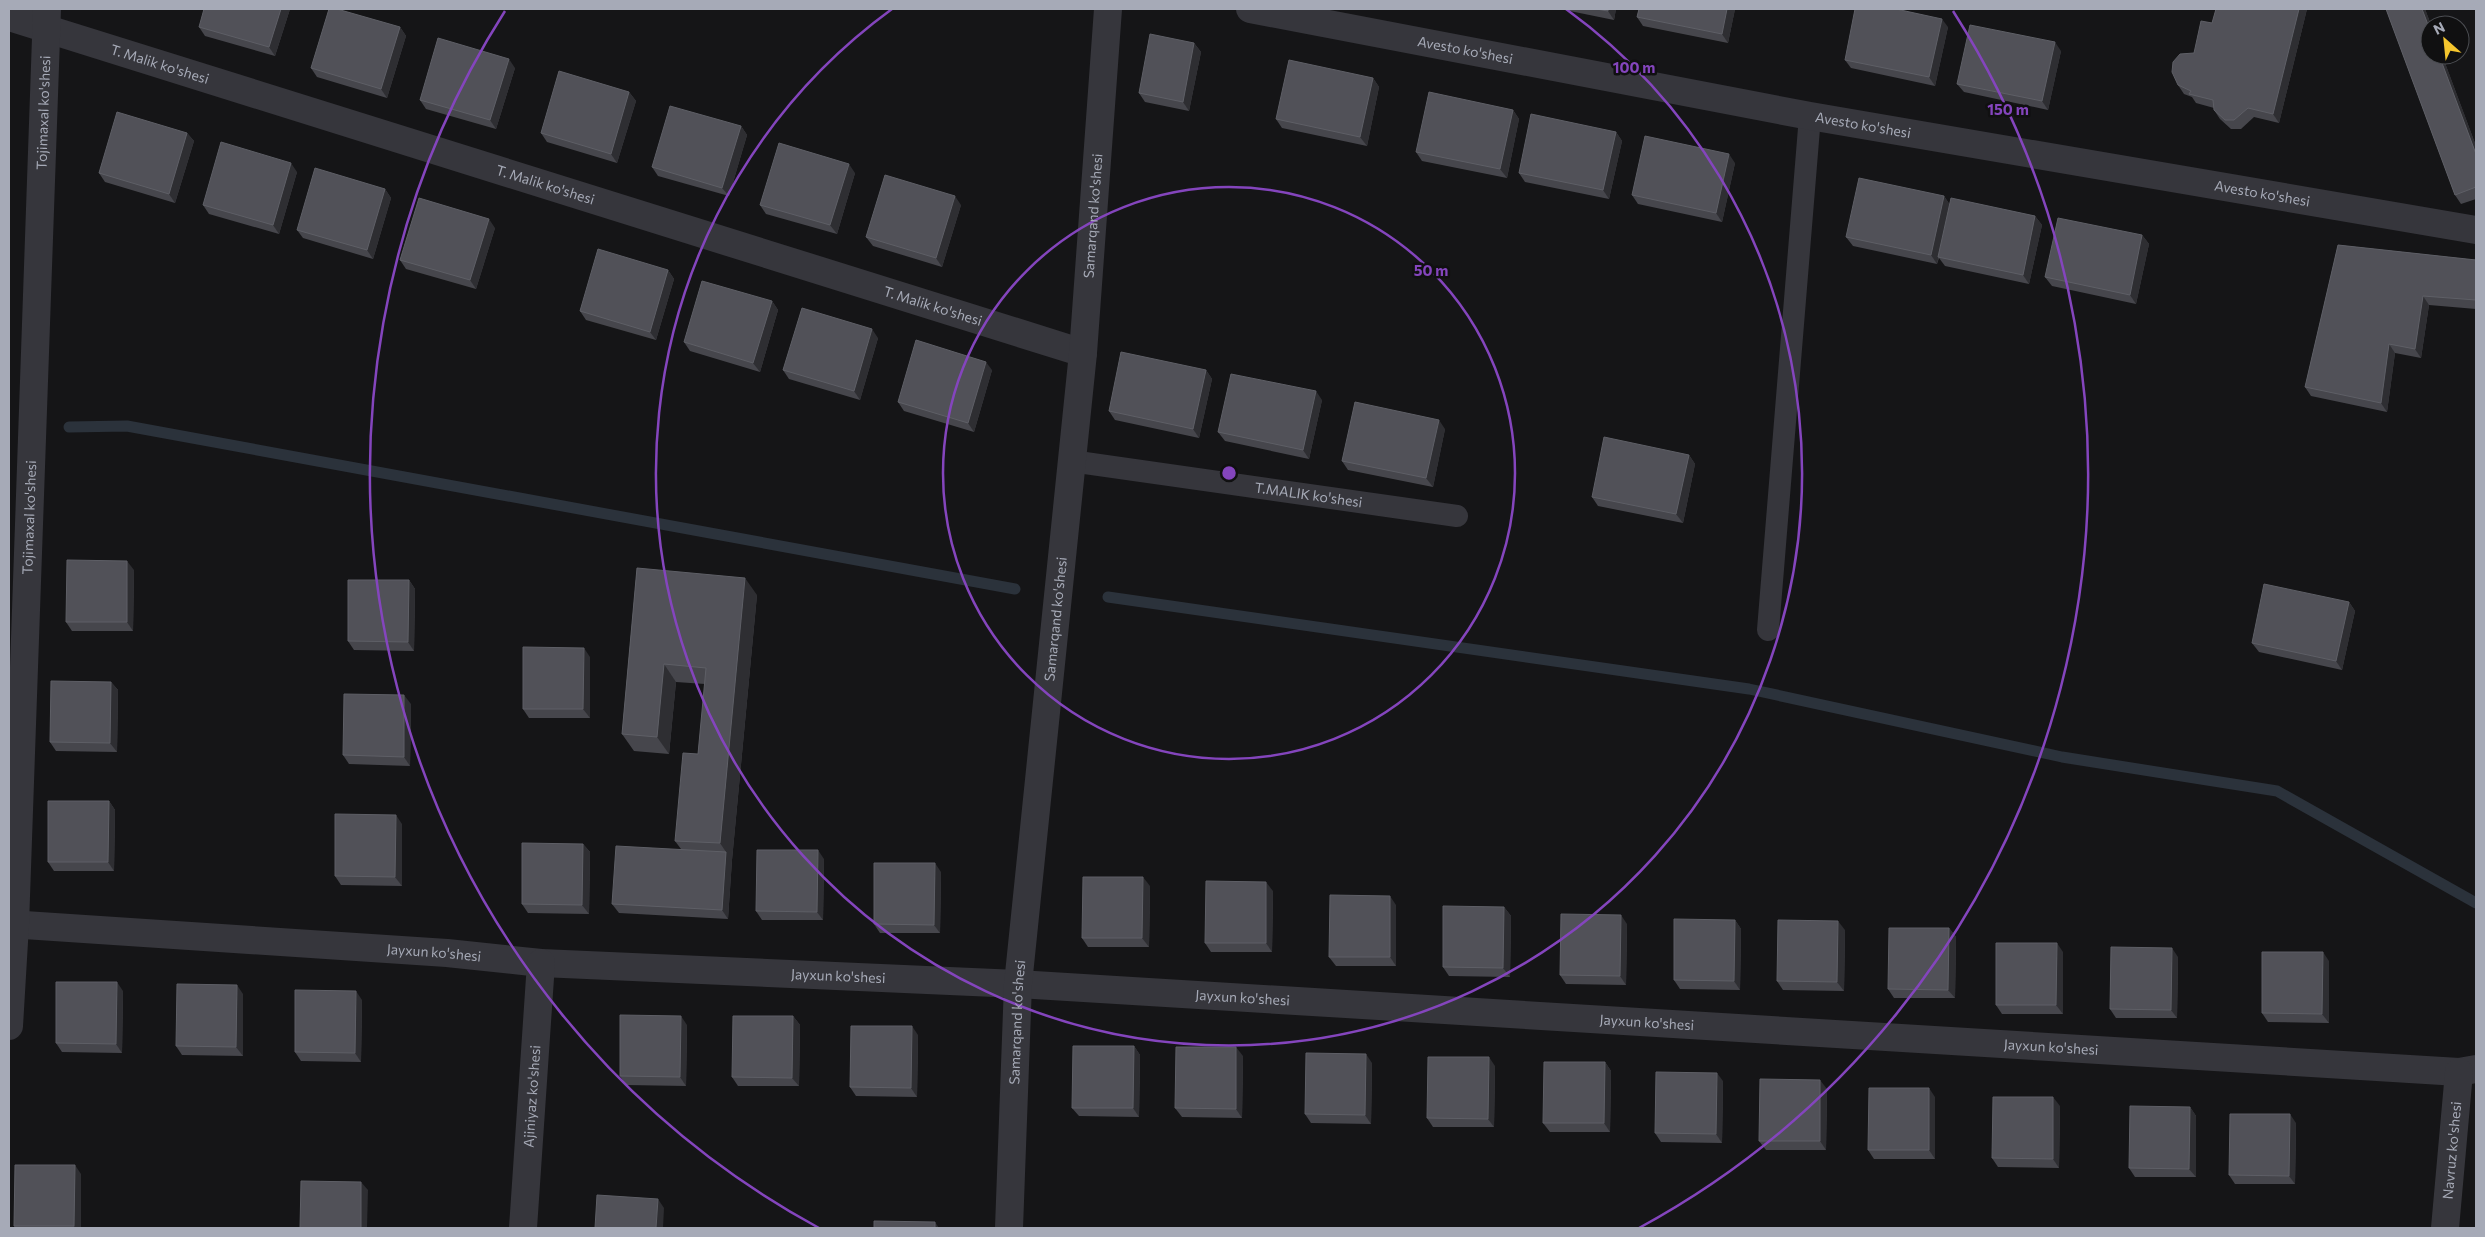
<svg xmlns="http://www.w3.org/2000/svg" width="2485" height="1237" viewBox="0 0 2485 1237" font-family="Commissioner,sans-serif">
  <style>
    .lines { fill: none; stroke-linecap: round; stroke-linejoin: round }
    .stream { stroke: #2b323b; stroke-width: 11 }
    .service { stroke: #36363c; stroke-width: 22 }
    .minor { stroke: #36363c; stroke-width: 28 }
    .tertiary { stroke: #36363c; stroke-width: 28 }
    .wall { fill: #46464c }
    .shaded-wall { fill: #2e2e32 }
    .building { fill: #515158; stroke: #5e5f66 }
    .ring { fill: none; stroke: #8445bd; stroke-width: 2.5 }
    .labels { text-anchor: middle; stroke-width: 5; stroke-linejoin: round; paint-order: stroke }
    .street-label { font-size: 14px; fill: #a6aab7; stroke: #101011 }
    .centre { fill: #8445bd; stroke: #101011; stroke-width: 2.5 }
    .ring-label { font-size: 15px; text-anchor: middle; font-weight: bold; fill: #8445bd; stroke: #101011; stroke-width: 5; stroke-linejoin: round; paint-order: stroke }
  </style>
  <rect width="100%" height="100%" fill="#151517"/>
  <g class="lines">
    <!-- stream -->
    <g class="stream">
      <path d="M69 427 127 426 1015 589"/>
      <path d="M1108 597 1749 689 2062 757 2277 791 2476 903"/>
    </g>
    <!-- service -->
    <g class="service">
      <path id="s1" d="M1071 461 1457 516"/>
      <path d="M1768 630 1810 116"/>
    </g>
    <!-- minor -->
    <g class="minor">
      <path id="s2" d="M1250 9 1810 116 2476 230"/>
      <path id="s3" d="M9 17 1083 353"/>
      <path id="s4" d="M9 924 447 953 541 963 1018 984 2459 1072 2476 1069"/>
      <path id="s5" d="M523 1228 541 963"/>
      <path id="s6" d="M1009 1228 1018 984 1083 353 1108 9"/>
      <path id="s7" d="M2445 1228 2459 1072"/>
    </g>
    <!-- tertiary -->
    <path class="tertiary" id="s8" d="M9 1026 15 925 47 9"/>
  </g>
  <!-- wall -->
  <g class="wall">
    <path d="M290 9 275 56 205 36 199 27Z"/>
    <path d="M1560 9H1616L1614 20Z"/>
    <path d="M1639 9H1735L1728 43 1643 26 1637 17Z"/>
    <path d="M2216 9H2307L2279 123 2254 117 2241 129H2231L2220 119 2214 110V108L2196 103 2192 97 2184 94 2178 85 2194 53 2212 23Z"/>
    <path d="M2386 9H2425L2431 25H2430V55H2442L2476 146V199L2461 204 2455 195Z"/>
    <path d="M400 27 406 36 387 98 317 77 311 68Z"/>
    <path d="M1948 27 1935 86 1851 68 1845 60Z"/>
    <path d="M1194 43 1201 52 1189 111 1145 102 1139 93Z"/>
    <path d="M2061 51 2048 110 1964 92 1957 84Z"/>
    <path d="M515 68 496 129 426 109 420 100Z"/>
    <path d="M1373 78 1379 87 1367 146 1282 128 1276 119Z"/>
    <path d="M629 92 636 101 617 163 547 142 541 133Z"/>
    <path d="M1513 110 1519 119 1507 178 1422 161 1416 152Z"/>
    <path d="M741 126 747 135 729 196 658 176 652 167Z"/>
    <path d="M1616 132 1622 141 1609 199 1525 182 1519 173Z"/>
    <path d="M187 133 194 141 175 203 105 182 99 173Z"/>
    <path d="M1735 163 1722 222 1638 204 1632 195Z"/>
    <path d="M297 172 279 234 209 214 203 205Z"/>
    <path d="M855 173 837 234 766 214 760 205Z"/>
    <path d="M385 189 391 198 373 259 303 238 297 230Z"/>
    <path d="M1944 196 1950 205 2035 216 2042 225 2029 284 1945 266 1939 258 1937 264 1853 246 1846 237Z"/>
    <path d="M961 205 942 267 873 246 866 237Z"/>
    <path d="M495 228 476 289 406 269 400 260Z"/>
    <path d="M2142 235 2149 244 2136 304 2052 286 2045 277Z"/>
    <path d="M2338 245 2476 260V309L2429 305 2421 358 2395 353 2387 412 2311 396 2305 387Z"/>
    <path d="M668 270 674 279 656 340 586 320 580 311Z"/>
    <path d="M772 301 778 310 760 372 690 351 684 342Z"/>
    <path d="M878 338 860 400 789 379 783 370Z"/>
    <path d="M992 370 974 432 904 411 898 402Z"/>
    <path d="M1206 370 1212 379 1199 438 1115 420 1109 411Z"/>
    <path d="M1322 400 1309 459 1225 441 1218 432Z"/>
    <path d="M1445 429 1433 487 1348 470 1342 461Z"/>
    <path d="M1689 455 1695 464 1683 523 1598 506 1592 497Z"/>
    <path d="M637 568 757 595 732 860 728 919 619 913 612 904 681 849 675 841 698 754 705 684 676 682 669 754 634 751 622 734Z"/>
    <path d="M134 570 133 631H72L66 622Z"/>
    <path d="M409 580 415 589 414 651 354 650 348 641Z"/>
    <path d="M2349 602 2355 611 2342 670 2259 652 2252 643Z"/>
    <path d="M590 657V718H529L523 709Z"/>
    <path d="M111 682 118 690 117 752 56 751 50 742Z"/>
    <path d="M411 704 410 766 349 764 343 755Z"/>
    <path d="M109 801 115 810 114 871H54L48 862Z"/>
    <path d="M402 824V886L341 885 335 876Z"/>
    <path d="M583 844 590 852 589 914 528 913 522 904Z"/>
    <path d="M824 859 823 920H762L756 911Z"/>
    <path d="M941 872 940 933H880L874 924Z"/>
    <path d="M1150 886 1149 947H1088L1082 938Z"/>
    <path d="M1273 891 1272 952H1211L1205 943Z"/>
    <path d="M1396 905V966H1336L1329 957Z"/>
    <path d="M1504 907 1511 916 1510 977 1449 976 1443 967Z"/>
    <path d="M1735 920 1741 929 1740 990 1680 989 1674 980Z"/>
    <path d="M1627 924 1626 985 1566 984 1560 975Z"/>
    <path d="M1949 928 1956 937 1955 998H1894L1888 989Z"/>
    <path d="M1845 930 1844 991 1783 990 1777 981Z"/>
    <path d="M2063 952V1014H2002L1996 1005Z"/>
    <path d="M2178 957 2177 1018H2116L2110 1009Z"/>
    <path d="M2329 961V1023L2268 1022 2262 1013Z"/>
    <path d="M123 991 122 1053 62 1052 56 1043Z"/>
    <path d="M243 994V1056L182 1055 176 1046Z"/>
    <path d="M362 1000 361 1062 301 1061 295 1052Z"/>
    <path d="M793 1016 800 1025 799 1086H738L732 1077Z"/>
    <path d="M687 1025 686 1086 626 1085 620 1076Z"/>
    <path d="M918 1035 917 1097 856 1096 850 1087Z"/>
    <path d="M1134 1046 1140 1055 1139 1117 1079 1116 1072 1108Z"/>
    <path d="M1243 1056 1242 1118 1182 1117 1175 1108Z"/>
    <path d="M1605 1062 1611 1071 1610 1132H1550L1543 1123Z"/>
    <path d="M1372 1063 1371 1124 1311 1123 1305 1114Z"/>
    <path d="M1495 1066 1494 1127H1433L1427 1118Z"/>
    <path d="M1723 1081 1722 1143 1661 1142 1655 1133Z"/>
    <path d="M1827 1089 1826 1150H1766L1759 1141Z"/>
    <path d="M1935 1097V1159H1874L1868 1150Z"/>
    <path d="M2060 1106 2059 1168 1998 1167 1992 1158Z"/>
    <path d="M2190 1107 2196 1116V1177H2135L2129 1168Z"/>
    <path d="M2296 1123 2295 1184H2235L2229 1175Z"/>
    <path d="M81 1174V1228H15L14 1226Z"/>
  </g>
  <!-- shaded-wall -->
  <g class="shaded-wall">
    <path d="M281 9H290L275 56 269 47Z"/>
    <path d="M1608 9H1616L1614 20 1608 11Z"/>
    <path d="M1727 9H1735L1728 43 1722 34Z"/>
    <path d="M2299 9H2307L2279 123 2273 114Z"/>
    <path d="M2422 9H2425L2431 25H2430V30Z"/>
    <path d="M1942 19 1948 27 1935 86 1929 77Z"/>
    <path d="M400 27 406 36 387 98 381 89Z"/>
    <path d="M2055 42 2061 51 2048 110 2042 101Z"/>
    <path d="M1194 43 1201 52 1189 111 1183 102Z"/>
    <path d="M2439 55H2442L2476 146V154Z"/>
    <path d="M509 59 515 68 496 129 490 120Z"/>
    <path d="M1373 78 1379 87 1367 146 1360 137Z"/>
    <path d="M629 92 636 101 617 163 611 154Z"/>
    <path d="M1513 110 1519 119 1507 178 1500 169Z"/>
    <path d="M741 126 747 135 729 196 722 188Z"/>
    <path d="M1616 132 1622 141 1609 199 1603 190Z"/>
    <path d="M187 133 194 141 175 203 169 194Z"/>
    <path d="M1729 154 1735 163 1722 222 1716 213Z"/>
    <path d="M291 163 297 172 279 234 273 225Z"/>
    <path d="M849 164 855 173 837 234 830 225Z"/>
    <path d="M385 189 391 198 373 259 367 250Z"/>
    <path d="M955 196 961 205 942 267 936 258Z"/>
    <path d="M1944 196 1950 205 1937 264 1931 255Z"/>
    <path d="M2035 216 2042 225 2029 284 2023 275Z"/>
    <path d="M489 219 495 228 476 289 470 280Z"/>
    <path d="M2142 235 2149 244 2136 304 2130 295Z"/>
    <path d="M668 270 674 279 656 340 650 332Z"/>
    <path d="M2423 296 2429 305 2421 358 2415 349Z"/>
    <path d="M772 301 778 310 760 372 753 363Z"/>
    <path d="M872 329 878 338 860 400 854 391Z"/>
    <path d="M2389 344 2395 353 2387 412 2381 403Z"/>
    <path d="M986 362 992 370 974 432 968 423Z"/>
    <path d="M1206 370 1212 379 1199 438 1193 429Z"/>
    <path d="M1316 391 1322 400 1309 459 1303 450Z"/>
    <path d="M1439 420 1445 429 1433 487 1426 478Z"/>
    <path d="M1689 455 1695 464 1683 523 1676 514Z"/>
    <path d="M127 561 134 570 133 631 127 622Z"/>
    <path d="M745 578 757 595 732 860 728 919 722 910 726 852 720 843Z"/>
    <path d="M409 580 415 589 414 651 408 642Z"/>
    <path d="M2349 602 2355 611 2342 670 2336 661Z"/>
    <path d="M584 648 590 657V718L583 709Z"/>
    <path d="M664 664 676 682 669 754 657 737Z"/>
    <path d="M111 682 118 690 117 752 110 743Z"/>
    <path d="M404 695 411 704 410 766 404 757Z"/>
    <path d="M109 801 115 810 114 871 108 862Z"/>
    <path d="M396 815 402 824V886L395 877Z"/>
    <path d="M583 844 590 852 589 914 582 905Z"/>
    <path d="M818 850 824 859 823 920 817 912Z"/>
    <path d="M935 863 941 872 940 933 934 925Z"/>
    <path d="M1143 877 1150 886 1149 947 1142 938Z"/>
    <path d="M1266 882 1273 891 1272 952 1266 943Z"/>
    <path d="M1390 896 1396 905V966L1390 957Z"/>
    <path d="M1504 907 1511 916 1510 977 1503 968Z"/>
    <path d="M1621 915 1627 924 1626 985 1620 976Z"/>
    <path d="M1735 920 1741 929 1740 990 1734 981Z"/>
    <path d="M1838 921 1845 930 1844 991 1837 982Z"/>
    <path d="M1949 928 1956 937 1955 998 1948 990Z"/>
    <path d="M2057 943 2063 952V1014L2056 1005Z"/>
    <path d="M2172 948 2178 957 2177 1018 2171 1010Z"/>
    <path d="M2323 952 2329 961V1023L2322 1014Z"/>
    <path d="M117 982 123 991 122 1053 116 1044Z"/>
    <path d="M237 985 243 994V1056L236 1047Z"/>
    <path d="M356 991 362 1000 361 1062 355 1053Z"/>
    <path d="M681 1016 687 1025 686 1086 680 1077Z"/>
    <path d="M793 1016 800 1025 799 1086 792 1078Z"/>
    <path d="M912 1026 918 1035 917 1097 911 1088Z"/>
    <path d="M1134 1046 1140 1055 1139 1117 1133 1108Z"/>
    <path d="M1236 1047 1243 1056 1242 1118 1236 1109Z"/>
    <path d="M1366 1054 1372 1063 1371 1124 1365 1115Z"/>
    <path d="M1489 1057 1495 1066 1494 1127 1488 1119Z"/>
    <path d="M1605 1062 1611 1071 1610 1132 1604 1123Z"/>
    <path d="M1717 1073 1723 1081 1722 1143 1716 1134Z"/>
    <path d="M1820 1080 1827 1089 1826 1150 1820 1141Z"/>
    <path d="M1929 1088 1935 1097V1159L1929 1150Z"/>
    <path d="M2053 1097 2060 1106 2059 1168 2053 1159Z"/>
    <path d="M2190 1107 2196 1116V1177L2189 1169Z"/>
    <path d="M2290 1114 2296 1123 2295 1184 2289 1176Z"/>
    <path d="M75 1165 81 1174V1228H76L74 1226Z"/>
    <path d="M361 1182 368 1190 367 1228H361Z"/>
    <path d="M658 1199 664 1208 663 1228H656Z"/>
    <path d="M935 1222 939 1228H935Z"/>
  </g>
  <!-- building -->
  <g class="building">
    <path d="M204 9H281L269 47 199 27Z"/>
    <path d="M329 9H337L400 27 381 89 311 68Z"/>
    <path d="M1596 9H1608V11Z"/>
    <path d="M1639 9H1727L1722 34 1637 17Z"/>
    <path d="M1855 9H1896L1942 19 1929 77 1845 60Z"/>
    <path d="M2216 9H2299L2273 114 2248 108 2234 120H2225L2214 110 2213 100 2189 94 2191 91 2178 85 2172 72 2173 62 2180 54 2194 53 2201 21 2212 23Z"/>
    <path d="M2386 9H2422L2430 30V55H2439L2476 154V187L2455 195Z"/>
    <path d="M1970 25 2055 42 2042 101 1957 84Z"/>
    <path d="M1150 34 1194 43 1183 102 1139 93Z"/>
    <path d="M438 38 509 59 490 120 420 100Z"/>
    <path d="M1289 60 1373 78 1360 137 1276 119Z"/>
    <path d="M559 71 629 92 611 154 541 133Z"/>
    <path d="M1429 92 1513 110 1500 169 1416 152Z"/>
    <path d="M670 106 741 126 722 188 652 167Z"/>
    <path d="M117 112 187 133 169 194 99 173Z"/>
    <path d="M1531 114 1616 132 1603 190 1519 173Z"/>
    <path d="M1645 136 1729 154 1716 213 1632 195Z"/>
    <path d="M221 142 291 163 273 225 203 205Z"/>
    <path d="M779 143 849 164 830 225 760 205Z"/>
    <path d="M315 168 385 189 367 250 297 230Z"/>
    <path d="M885 175 955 196 936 258 866 237Z"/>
    <path d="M1859 178 1944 196 1931 255 1846 237Z"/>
    <path d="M419 198 489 219 470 280 400 260Z"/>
    <path d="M1951 198 2035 216 2023 275 1938 257Z"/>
    <path d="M2058 218 2142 235 2130 295 2045 277Z"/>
    <path d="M2338 245 2476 260V300L2423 296 2415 349 2389 344 2381 403 2305 387Z"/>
    <path d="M598 249 668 270 650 332 580 311Z"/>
    <path d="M702 281 772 301 753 363 684 342Z"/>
    <path d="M802 308 872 329 854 391 783 370Z"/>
    <path d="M916 340 986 362 968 423 898 402Z"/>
    <path d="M1121 352 1206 370 1193 429 1109 411Z"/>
    <path d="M1231 374 1316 391 1303 450 1218 432Z"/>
    <path d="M1355 402 1439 420 1426 478 1342 461Z"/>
    <path d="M1604 437 1689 455 1676 514 1592 497Z"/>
    <path d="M67 560 127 561V622H66Z"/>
    <path d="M637 568 745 578 720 843 675 841 683 753 698 754 706 668 664 664 657 737 622 734Z"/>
    <path d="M348 580H409L408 642 348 641Z"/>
    <path d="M2264 584 2349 602 2336 661 2252 643Z"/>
    <path d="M523 647 584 648 583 709H523Z"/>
    <path d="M51 681 111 682 110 743 50 742Z"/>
    <path d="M344 694 404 695V757L343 755Z"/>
    <path d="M48 801H109L108 862H48Z"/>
    <path d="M335 814 396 815 395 877 335 876Z"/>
    <path d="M522 843 583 844 582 905 522 904Z"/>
    <path d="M616 846 726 852 722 910 612 904Z"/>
    <path d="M757 850H818L817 912 756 911Z"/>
    <path d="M874 863H935L934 925 874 924Z"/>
    <path d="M1083 877H1143L1142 938H1082Z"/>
    <path d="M1206 881 1266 882V943H1205Z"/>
    <path d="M1330 895 1390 896V957H1329Z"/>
    <path d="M1443 906 1504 907 1503 968 1443 967Z"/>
    <path d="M1561 914 1621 915 1620 976 1560 975Z"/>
    <path d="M1674 919 1735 920 1734 981 1674 980Z"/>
    <path d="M1778 920 1838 921 1837 982 1777 981Z"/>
    <path d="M1889 928H1949L1948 990 1888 989Z"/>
    <path d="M1996 943H2057L2056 1005H1996Z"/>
    <path d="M2111 947 2172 948 2171 1010 2110 1009Z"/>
    <path d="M2262 952H2323L2322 1014 2262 1013Z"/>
    <path d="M56 982H117L116 1044 56 1043Z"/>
    <path d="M177 984 237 985 236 1047 176 1046Z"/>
    <path d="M295 990 356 991 355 1053 295 1052Z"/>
    <path d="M620 1015 681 1016 680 1077 620 1076Z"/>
    <path d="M733 1016H793L792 1078 732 1077Z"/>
    <path d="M851 1026H912L911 1088 850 1087Z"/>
    <path d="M1073 1046H1134L1133 1108H1072Z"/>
    <path d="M1176 1047H1236V1109L1175 1108Z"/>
    <path d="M1306 1053 1366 1054 1365 1115 1305 1114Z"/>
    <path d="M1428 1057H1489L1488 1119 1427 1118Z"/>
    <path d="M1544 1062H1605L1604 1123H1543Z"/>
    <path d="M1656 1072 1717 1073 1716 1134 1655 1133Z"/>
    <path d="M1760 1079 1820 1080V1141H1759Z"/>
    <path d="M1869 1088H1929V1150H1868Z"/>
    <path d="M1993 1097H2053V1159L1992 1158Z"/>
    <path d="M2130 1106 2190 1107 2189 1169 2129 1168Z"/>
    <path d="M2230 1114H2290L2289 1176 2229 1175Z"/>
    <path d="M15 1165H75L74 1226H14Z"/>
    <path d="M301 1181 361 1182V1228H300Z"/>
    <path d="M597 1195 658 1199 656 1228H595Z"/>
    <path d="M874 1221 935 1222V1228H874Z"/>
  </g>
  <!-- distance rings -->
  <g class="ring">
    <circle cx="1229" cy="473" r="286"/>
    <path d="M1566 9A573 573 0 1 1 892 9"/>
    <path d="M819 1228A859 859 0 0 1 505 11M1953 11A859 859 0 0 1 1639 1228"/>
  </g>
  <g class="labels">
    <!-- street labels -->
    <g class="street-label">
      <text dy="5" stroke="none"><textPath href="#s2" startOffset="219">Avesto ko'shesi</textPath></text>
      <text dy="5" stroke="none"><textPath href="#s3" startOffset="158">T. Malik ko'shesi</textPath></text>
      <text dy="5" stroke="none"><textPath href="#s8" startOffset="914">Tojimaxal ko'shesi</textPath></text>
      <text dy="5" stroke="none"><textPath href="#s2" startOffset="624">Avesto ko'shesi</textPath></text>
      <text dy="5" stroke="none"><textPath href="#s3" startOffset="562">T. Malik ko'shesi</textPath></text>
      <text dy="5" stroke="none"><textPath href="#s2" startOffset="1029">Avesto ko'shesi</textPath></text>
      <text dy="5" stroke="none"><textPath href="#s6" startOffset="1016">Samarqand ko'shesi</textPath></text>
      <text dy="5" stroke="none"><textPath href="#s3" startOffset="968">T. Malik ko'shesi</textPath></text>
      <text dy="5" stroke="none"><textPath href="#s1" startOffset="240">T.MALIK ko'shesi</textPath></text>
      <text dy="5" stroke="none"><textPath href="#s8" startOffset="509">Tojimaxal ko'shesi</textPath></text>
      <text dy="5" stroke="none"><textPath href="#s6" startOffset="611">Samarqand ko'shesi</textPath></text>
      <text dy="5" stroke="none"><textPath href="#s4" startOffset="426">Jayxun ko'shesi</textPath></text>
      <text dy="5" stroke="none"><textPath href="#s4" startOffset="831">Jayxun ko'shesi</textPath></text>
      <text dy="5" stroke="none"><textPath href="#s4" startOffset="1236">Jayxun ko'shesi</textPath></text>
      <text dy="5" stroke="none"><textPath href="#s6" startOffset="206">Samarqand ko'shesi</textPath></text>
      <text dy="5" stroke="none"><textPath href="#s4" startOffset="1641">Jayxun ko'shesi</textPath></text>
      <text dy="5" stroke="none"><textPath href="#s4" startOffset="2046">Jayxun ko'shesi</textPath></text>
      <text dy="5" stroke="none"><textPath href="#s5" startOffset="132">Ajiniyaz ko'shesi</textPath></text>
      <text dy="5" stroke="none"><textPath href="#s7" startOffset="78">Navruz ko'shesi</textPath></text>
    </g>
  </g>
  <circle cx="1229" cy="473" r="8" class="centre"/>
  <g class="ring-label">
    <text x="1634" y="73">100 m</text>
    <text x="2008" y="115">150 m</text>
    <text x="1431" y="276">50 m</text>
  </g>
  <!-- border -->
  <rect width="2485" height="1237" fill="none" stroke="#a6aab7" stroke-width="20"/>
  <!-- north arrow -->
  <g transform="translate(2445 40) rotate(333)"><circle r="24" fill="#101011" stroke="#4c4e53"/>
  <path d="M0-4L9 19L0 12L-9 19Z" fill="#f5c62e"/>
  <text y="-8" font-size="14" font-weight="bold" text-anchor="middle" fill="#a6aab7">N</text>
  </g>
</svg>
